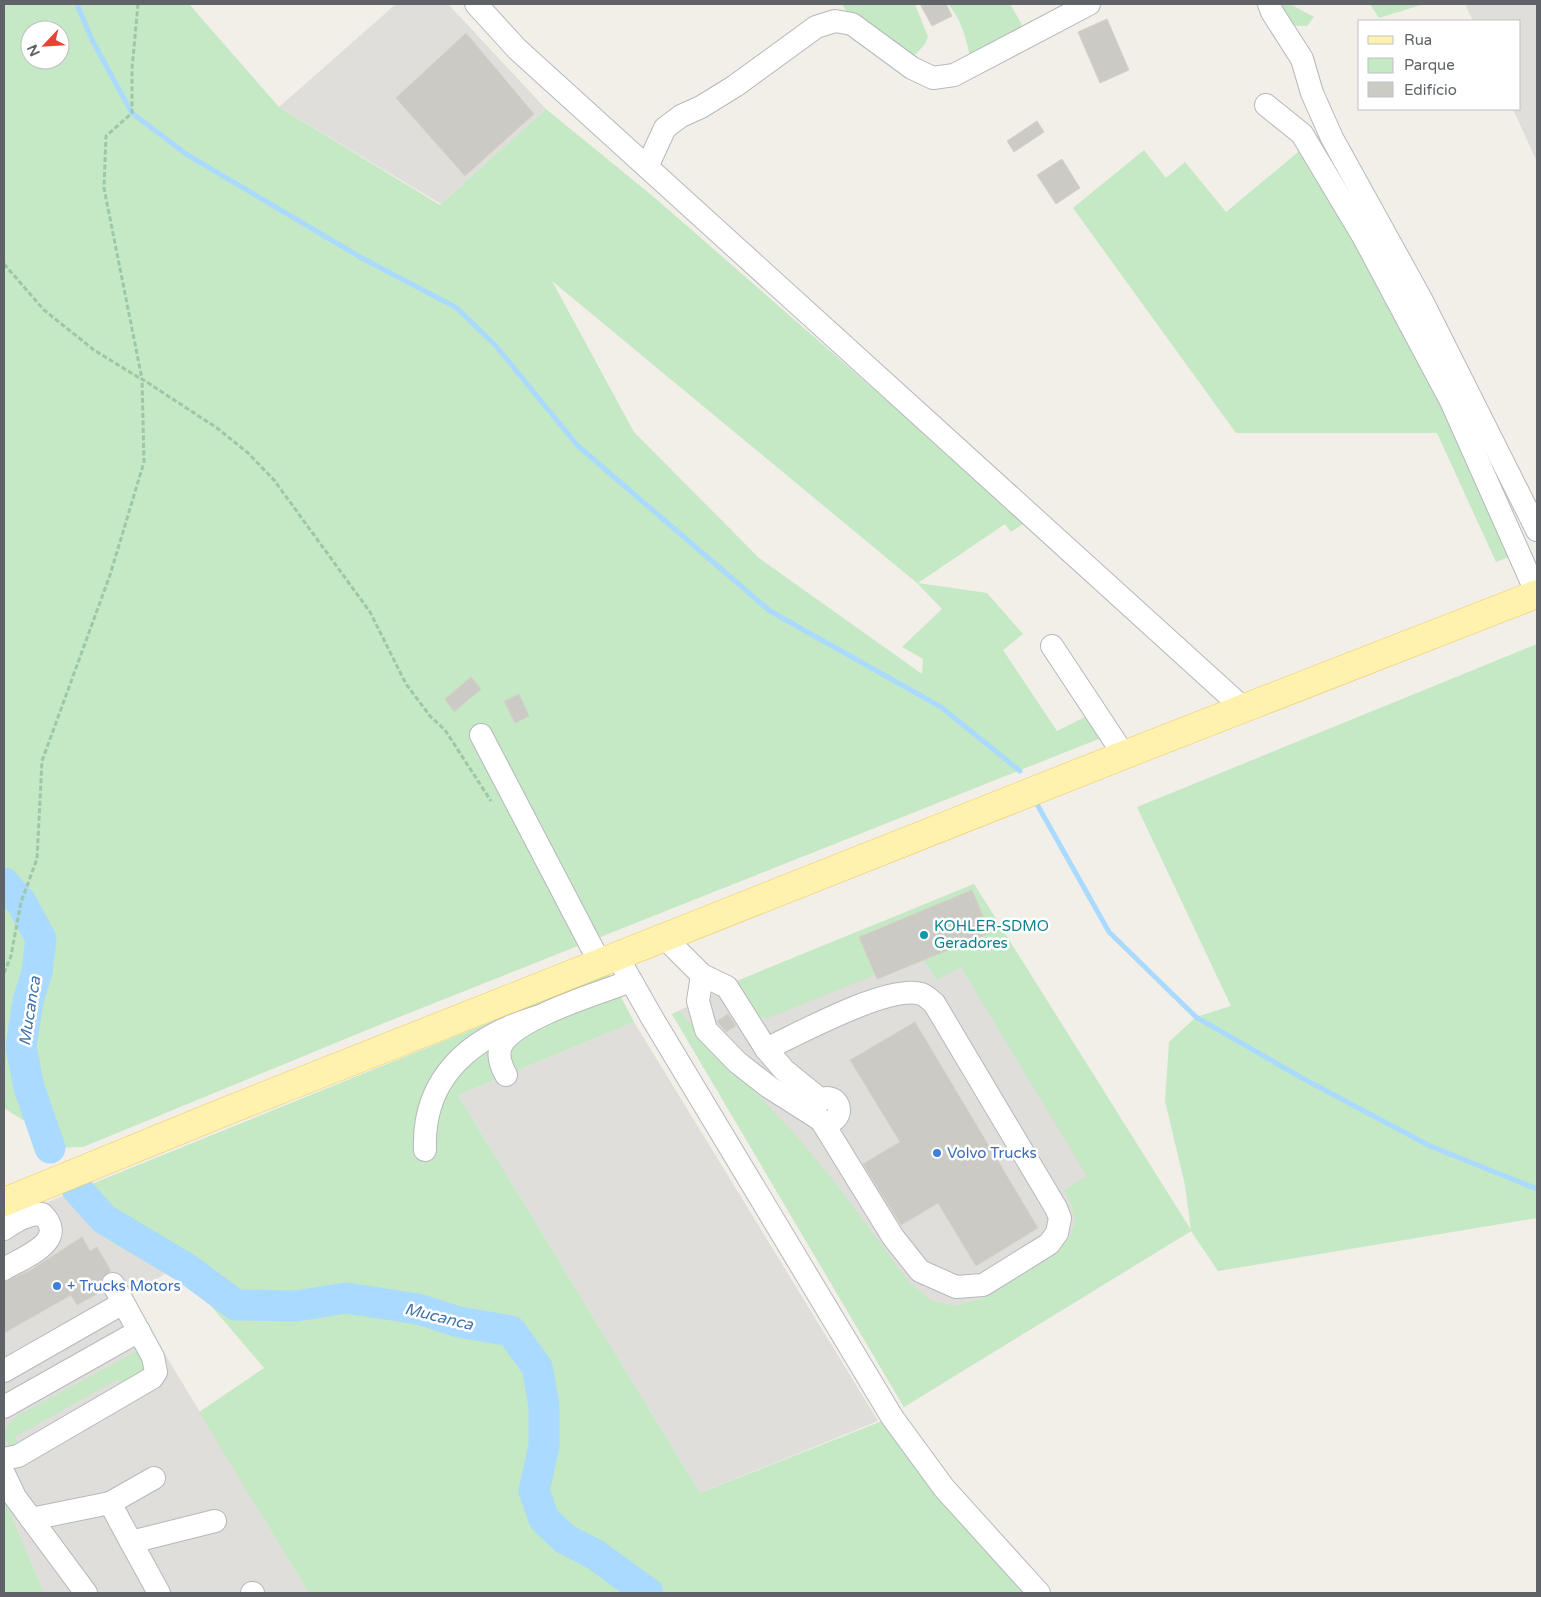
<svg xmlns="http://www.w3.org/2000/svg" width="1541" height="1597" viewBox="0 0 1541 1597" font-family="'Varela Round',sans-serif">
  <style>
    .industrial { fill: #e0deda }
    .green { fill: #c5e8c5; fill-rule: evenodd }
    .lines { fill: none; stroke-linecap: round; stroke-linejoin: round }
    .stream { stroke: #aadaff; stroke-width: 5 }
    .river { stroke: #aadaff; stroke-width: 31 }
    .building { fill: #cccac5; stroke: #d6d1c6 }
    .minor-casing { stroke: #b5b8bc; stroke-width: 24 }
    .major-casing { stroke: #f2c960; stroke-width: 29 }
    .path { stroke: #9cc7a9; stroke-width: 3; stroke-dasharray: 5 2.5; stroke-linecap: butt }
    .minor { stroke: #fff; stroke-width: 22 }
    .major { stroke: #fff2af; stroke-width: 28 }
    .culture-dot { fill: #0f9aa8; stroke: #fff; stroke-width: 2 }
    .shop-dot { fill: #3f7fe0; stroke: #fff; stroke-width: 2 }
    .labels { text-anchor: middle; stroke-width: 5; stroke-linejoin: round; paint-order: stroke }
    .culture-label { font-size: 15px; fill: #0d838f; stroke: #fff; text-anchor: start }
    .shop-label { font-size: 15px; fill: #366cbe; stroke: #fff; text-anchor: start }
    .water-label { font-size: 16px; font-style: italic; fill: #4174aa; stroke: #fff }
  </style>
  <rect width="100%" height="100%" fill="#f1efe8"/>
  <!-- industrial -->
  <g class="industrial">
    <path d="M396 4H448L546 109 441 204 279 107Z"/>
    <path d="M1465 4H1537V162L1513 109H1520V21H1473Z"/>
    <path d="M974 884 1191 1231 904 1407 672 1014 727 987Z"/>
    <path d="M634 1022 878 1421 700 1493 458 1095Z"/>
    <path d="M67 1194 87 1221 115 1245 140 1256 177 1266 130 1296 309 1593H44L4 1498V1221Z"/>
  </g>
  <!-- green -->
  <g class="green">
    <path d="M4 4H189L279 107 440 205 546 109 655 198 1026 522 1011 532 1005 524 918 583 987 593 1023 634 1003 650 1057 731 1089 715 1101 738 384 1023 83 1147 50 1148 29 1124 4 1108ZM30 30H60V60H30ZM552 281 917 583 942 609 902 647 923 659 922 674 759 558 634 432Z"/>
    <path d="M842 4H915L928 37 925 44 913 57 848 14Z"/>
    <path d="M948 4H1010L1021 23 1022 34 970 57C966 37 961 19 948 4Z"/>
    <path d="M1269 4H1290L1314 17 1307 26 1280 25Z"/>
    <path d="M1370 4H1424L1379 18Z"/>
    <path d="M1321 133 1528 550 1496 562 1437 433H1236L1073 208 1144 150 1166 178 1185 162 1226 212Z"/>
    <path d="M1537 644V1218L1218 1271 1191 1231 904 1407 672 1014 679 1011 794 1133 830 1176 910 1283 932 1301 954 1306 986 1297 1055 1255 1070 1236 1075 1222 1071 1204 1064 1190 1087 1176 961 967 937 980 924 960 990 933 972 890 859 937 875 975 768 1018H756L734 982 974 884 1191 1230 1185 1185 1165 1101 1169 1042 1196 1017 1231 1006 1137 807Z"/>
    <path d="M609 974 634 1022 458 1095 700 1493 892 1417 1039 1593H309L199 1412 264 1368 177 1266 140 1256 115 1245 87 1221 67 1194Z"/>
    <path d="M139 1350 148 1371 124 1387 118 1379 15 1437 19 1446 9 1445C0 1433 7 1424 17 1416Z"/>
    <path d="M4 1498 44 1593H4Z"/>
  </g>
  <g class="lines">
    <!-- stream -->
    <g class="stream">
      <path d="M77 4 92 40 132 113 186 154 360 257 457 308 496 346 578 446 770 611 941 707 1020 771"/>
      <path d="M1038 806 1109 932 1196 1017 1302 1078 1430 1146 1537 1189"/>
    </g>
    <!-- river -->
    <g class="river">
      <path d="M4 883 21 902 41 939 37 972 28 1001 21 1047 29 1087 50 1148"/>
      <path d="M77 1189 104 1219 186 1268 236 1305 296 1306 346 1298 418 1309 459 1322 511 1331 537 1367 544 1405V1446L534 1491 544 1519 565 1539 596 1555 648 1593"/>
    </g>
  </g>
  <!-- building -->
  <g class="building">
    <path d="M920 4H946L952 16 932 26Z"/>
    <path d="M1107 19 1129 70 1100 83 1078 32Z"/>
    <path d="M466 33 534 114 465 176 396 98Z"/>
    <path d="M1037 121 1044 132 1014 152 1007 141Z"/>
    <path d="M1062 159 1080 188 1056 204 1037 175Z"/>
    <path d="M471 677 481 689 454 712 445 699Z"/>
    <path d="M519 694 529 716 515 723 504 701Z"/>
    <path d="M972 890 990 933 877 979 859 937Z"/>
    <path d="M728 1014 736 1026 726 1032 717 1021Z"/>
    <path d="M915 1022 1038 1228 976 1266 938 1203 901 1225 863 1164 900 1142 850 1060Z"/>
    <path d="M82 1237 90 1251 97 1247 111 1271 102 1278V1291L77 1305 71 1295 4 1333V1282L29 1271Z"/>
  </g>
  <g class="lines">
    <defs>
      <g id="minor">
        <path d="M476 4 517 49 1243 708"/>
        <path d="M1269 4 1272 12 1302 59 1312 93 1332 138 1421 299 1537 530"/>
        <path d="M1266 105 1302 134 1363 236 1451 401 1537 594"/>
        <path d="M647 167 665 128 681 116 701 107 735 86 816 27 835 21 852 24 912 68 933 78 954 75 1089 4"/>
        <path d="M1052 646 1124 755"/>
        <path d="M481 735 600 963"/>
        <path d="M664 937 702 975 727 987 766 1049 784 1070 821 1100"/>
        <path d="M617 956 651 1016 892 1417 944 1488 1039 1593"/>
        <path d="M702 975 698 1001 706 1030 737 1062 769 1087 821 1120 893 1237 920 1271 956 1287 983 1285 1049 1244 1057 1233 1060 1218 1056 1208 934 1003C930 1000 925 995 921 994 889 984 798 1034 766 1049"/>
        <path d="M506 1075C501 1066 497 1056 501 1046 514 1018 602 992 631 981"/>
        <circle cx="827" cy="1110" r="12"/>
        <path d="M425 1150C422 1077 471 1037 537 1017"/>
        <path d="M4 1229C16 1221 26 1214 42 1214 70 1241 24 1257 4 1269"/>
        <path d="M4 1371 123 1303"/>
        <path d="M4 1407 139 1331"/>
        <path d="M4 1459 18 1456 152 1378 156 1372 153 1357 113 1284"/>
        <path d="M4 1474 15 1497 86 1593"/>
        <path d="M110 1503 131 1542 215 1521"/>
        <path d="M31 1519 110 1503 154 1478"/>
        <path d="M131 1542 159 1593"/>
        <path d="M252 1593H253"/>
      </g>
      <path id="major" d="M4 1202 229 1110 1124 755 1537 594"/>
    </defs>
    <!-- minor casing -->
    <use href="#minor" class="minor-casing"/>
    <!-- major casing -->
    <use href="#major" class="major-casing"/>
    <!-- path -->
    <g class="path">
      <path d="M138 4 132 69V113L106 136 104 188 142 379"/>
      <path d="M4 264 44 310 94 350 141 379"/>
      <path d="M4 973 11 956 21 902 37 859 42 761 110 575 144 462 142 379 217 428 248 453 274 480 370 612 406 684 430 716 445 730 491 801"/>
    </g>
    <!-- minor -->
    <use href="#minor" class="minor"/>
    <!-- major -->
    <use href="#major" class="major"/>
  </g>
  <!-- markers -->
  <circle class="culture-dot" cx="924" cy="935" r="5"/>
  <g class="shop-dot">
    <circle cx="937" cy="1153" r="5"/>
    <circle cx="57" cy="1286" r="5"/>
  </g>
  <g class="labels">
    <!-- culture labels -->
    <g class="culture-label">
      <text x="934" y="931">KOHLER-SDMO<tspan x="934" dy="17">Geradores</tspan></text>
    </g>
    <!-- shop labels -->
    <g class="shop-label">
      <text x="947" y="1158">Volvo Trucks</text>
      <text x="67" y="1291">+ Trucks Motors</text>
    </g>
    <!-- water labels -->
    <g class="water-label">
      <text transform="translate(29 1011) rotate(-81)" y="6">Mucanca</text>
      <text transform="translate(439 1316) rotate(14)" y="6">Mucanca</text>
    </g>
  </g>
  <!-- border -->
  <rect width="1541" height="1597" fill="none" stroke="#5f6368" stroke-width="10"/>
  <!-- legend -->
  <rect x="1358" y="20" width="162" height="90" fill="#ffffff" stroke="#bfc1c3"/>
  <rect x="1368" y="36" width="25" height="8" fill="#fff2af" stroke="#bfc1c3"/>
  <text x="1404" y="45" font-size="15" fill="#5f6368">Rua</text>
  <rect x="1368" y="58" width="25" height="15" fill="#c5e8c5" stroke="#bfc1c3"/>
  <text x="1404" y="70" font-size="15" fill="#5f6368">Parque</text>
  <rect x="1368" y="82" width="25" height="15" fill="#cccac5" stroke="#bfc1c3"/>
  <text x="1404" y="95" font-size="15" fill="#5f6368">Edifício</text>
  <!-- north arrow -->
  <g transform="translate(45 45) rotate(245)"><circle r="24" fill="#ffffff" stroke="#bfc1c3"/>
  <path d="M0-4L9 19L0 12L-9 19Z" fill="#ea4335"/>
  <text y="-8" font-size="14" font-weight="bold" text-anchor="middle" fill="#5f6368">N</text>
  </g>
</svg>
